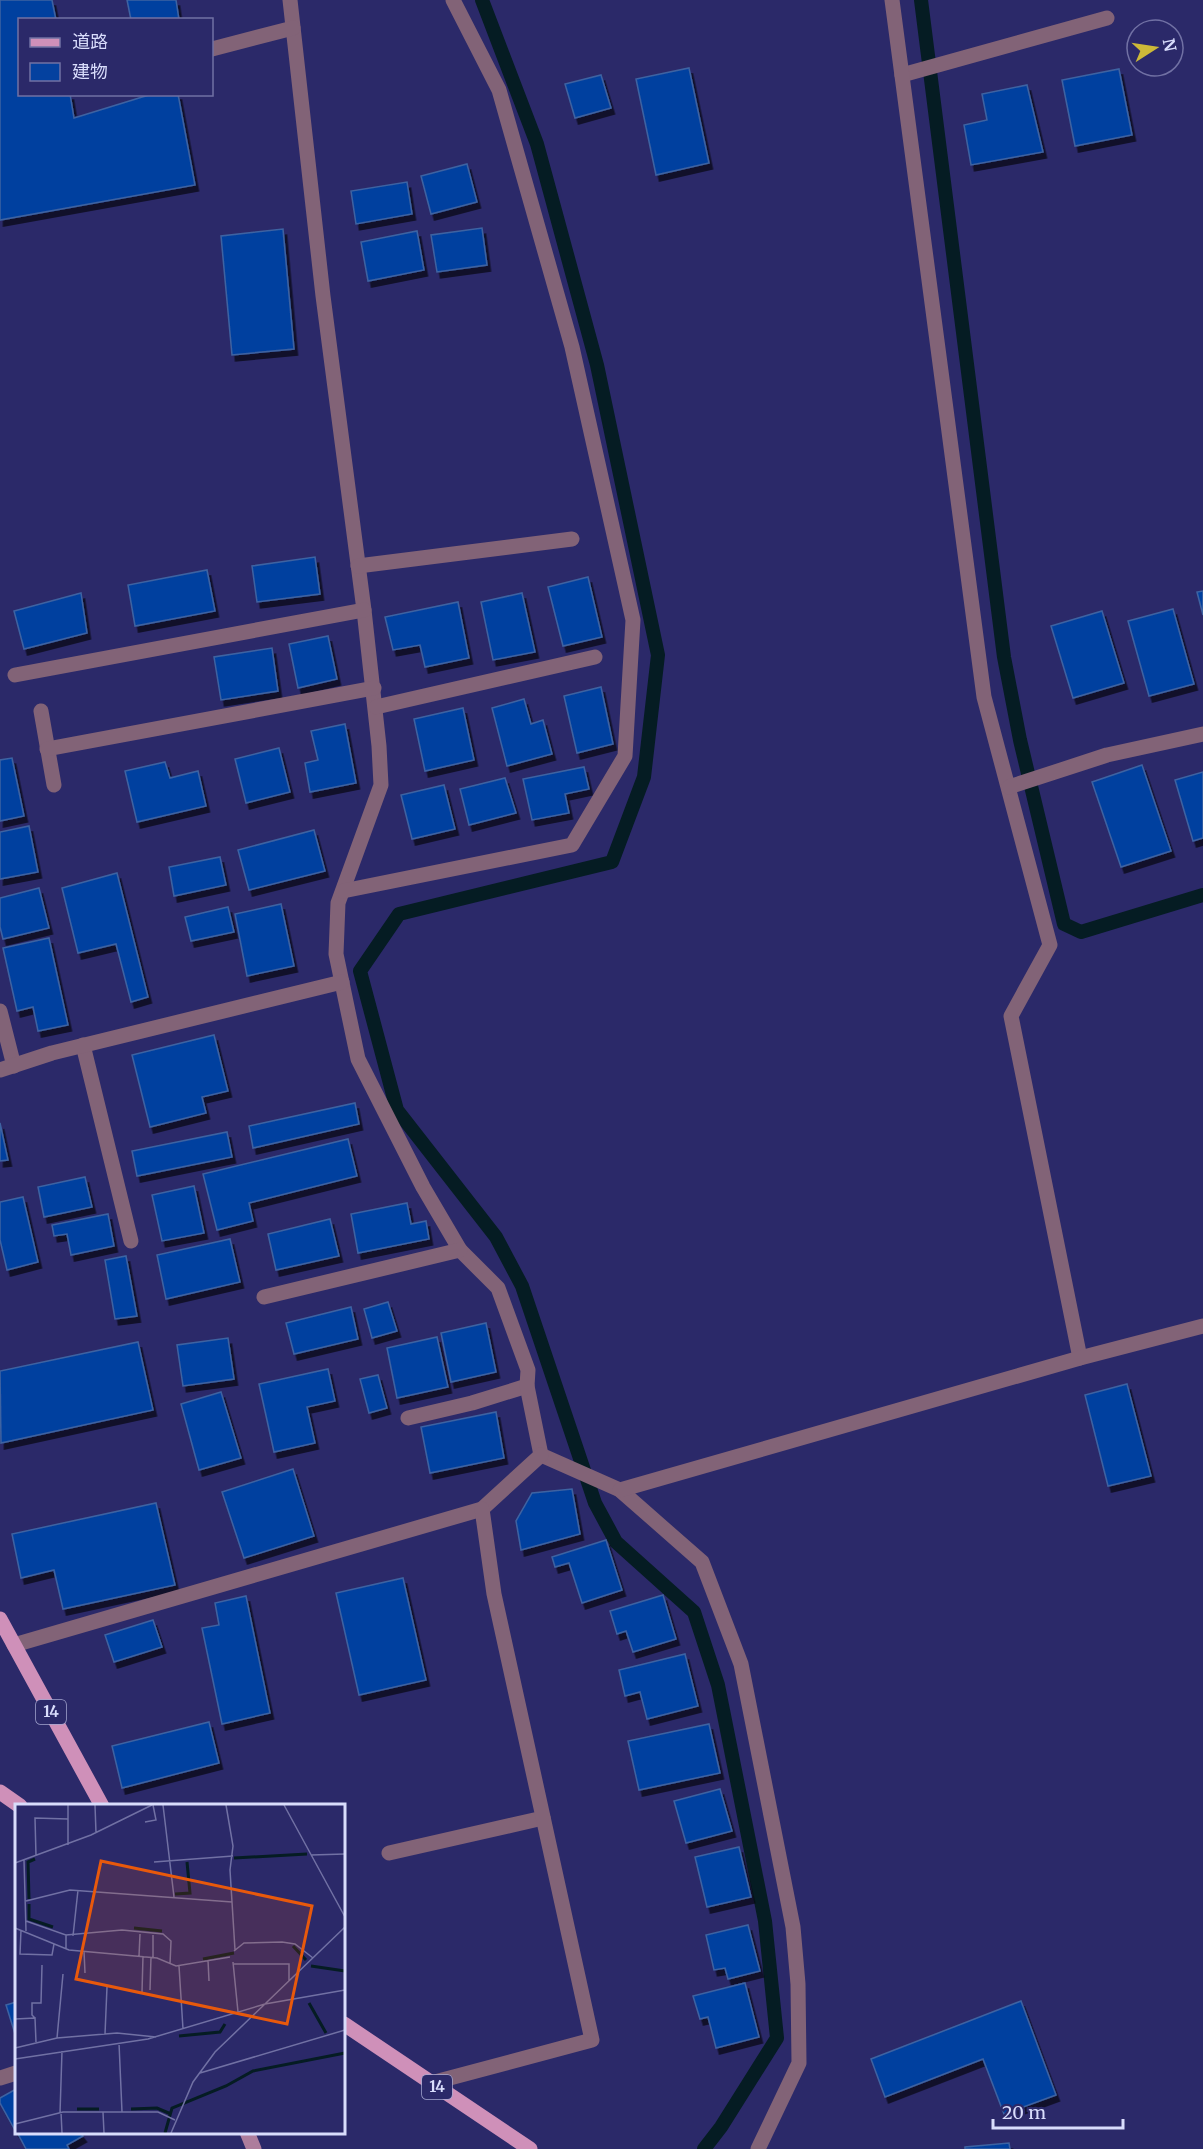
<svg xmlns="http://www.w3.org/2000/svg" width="1203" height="2149" viewBox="0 0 1203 2149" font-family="Merriweather,'Noto Sans JP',serif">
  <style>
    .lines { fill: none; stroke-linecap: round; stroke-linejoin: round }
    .stream { stroke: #051c23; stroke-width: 14 }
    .building { fill: #04419f; stroke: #3e63a2; stroke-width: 1.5; filter: url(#shadow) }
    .lane { stroke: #826377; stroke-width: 15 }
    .street { stroke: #826377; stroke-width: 15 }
    .secondary { stroke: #ad7d9c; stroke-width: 15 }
    .primary { stroke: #cf90b9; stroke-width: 15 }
    .labels { text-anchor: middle; stroke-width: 4.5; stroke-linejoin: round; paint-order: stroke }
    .shield { fill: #2b2969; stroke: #a5a7d0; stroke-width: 1.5 }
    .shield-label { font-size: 15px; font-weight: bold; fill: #d9ddfc }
    .inset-river { fill: none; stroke: #051c23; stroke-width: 3 }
    .inset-road { fill: none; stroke: #7171a4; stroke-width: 1.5 }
    .view { fill: #e8590c; fill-opacity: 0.15; stroke: #e8590c; stroke-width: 3 }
    .inset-edge { fill: none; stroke: #d9ddfc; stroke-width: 3 }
  </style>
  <defs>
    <filter id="shadow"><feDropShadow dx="3.5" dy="6" stdDeviation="0" flood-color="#0009"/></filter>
  </defs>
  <rect width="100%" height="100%" fill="#2b2969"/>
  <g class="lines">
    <!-- stream -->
    <g class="stream">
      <path d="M482 0 537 144 597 365 658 655 644 777 612 862 399 914 360 971 397 1110 496 1237 522 1286 595 1503 616 1542 694 1612 718 1685 765 1921 777 2038 721 2127 704 2149"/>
      <path d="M921 0 1004 657 1020 740 1064 924 1081 932 1203 895"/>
    </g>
  </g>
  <!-- building -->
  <g class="building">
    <path d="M0 0H52L56 20H20V94H70L74 118 152 94H178L195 185 0 220Z"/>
    <path d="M127 0H176L179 20H131Z"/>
    <path d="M689 68 709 163 656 175 636 79Z"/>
    <path d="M1119 69 1132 135 1075 146 1062 80Z"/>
    <path d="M601 75 611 108 575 118 565 84Z"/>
    <path d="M1027 85 1043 152 971 165 964 125 987 120 982 94Z"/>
    <path d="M467 164 477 202 431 214 421 176Z"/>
    <path d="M407 182 412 214 356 224 351 191Z"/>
    <path d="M482 228 487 265 437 272 431 235Z"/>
    <path d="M283 229 294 349 232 355 221 236Z"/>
    <path d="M417 231 424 270 368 281 361 242Z"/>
    <path d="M315 557 320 594 257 602 252 566Z"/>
    <path d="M207 570 215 611 135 626 128 585Z"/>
    <path d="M588 577 602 637 563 646 548 587Z"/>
    <path d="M1203 591V615L1197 592Z"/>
    <path d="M81 593 87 633 24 649 14 611Z"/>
    <path d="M522 593 535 652 493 660 481 602Z"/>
    <path d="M458 602 469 658 425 667 420 645 393 650 385 617Z"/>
    <path d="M1173 609 1194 684 1149 696 1128 621Z"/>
    <path d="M1102 611 1124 683 1073 698 1051 626Z"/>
    <path d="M328 636 337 679 298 688 289 644Z"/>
    <path d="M272 648 278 691 221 700 214 657Z"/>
    <path d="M601 687 613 744 577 753 564 696Z"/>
    <path d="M524 699 531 724 543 720 552 754 507 766 492 708Z"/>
    <path d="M463 708 474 760 425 771 414 719Z"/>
    <path d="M345 724 356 783 310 792 305 763 318 760 311 731Z"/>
    <path d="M279 748 290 792 246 803 235 759Z"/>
    <path d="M12 758 24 816 0 821V760Z"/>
    <path d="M165 762 170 778 198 771 206 806 137 822 125 771Z"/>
    <path d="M1142 765 1171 851 1121 867 1092 782Z"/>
    <path d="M584 767 589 789 565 794 569 813 532 820 523 779Z"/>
    <path d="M1203 772V838L1193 841 1175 780Z"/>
    <path d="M505 778 516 813 469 825 460 789Z"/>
    <path d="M444 785 455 829 412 839 401 795Z"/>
    <path d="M29 826 38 872 0 879V832Z"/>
    <path d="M314 830 325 871 249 890 238 850Z"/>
    <path d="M220 857 226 885 174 896 169 867Z"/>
    <path d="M117 873 148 997 131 1002 116 944 78 953 62 888Z"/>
    <path d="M39 888 49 928 3 939 0 927V898Z"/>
    <path d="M281 904 294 966 247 976 235 914Z"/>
    <path d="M228 907 234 932 191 941 185 917Z"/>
    <path d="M49 938 68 1025 38 1031 33 1007 17 1011 3 948Z"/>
    <path d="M214 1035 228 1091 202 1097 206 1113 150 1127 132 1055Z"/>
    <path d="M355 1103 359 1124 253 1148 249 1126Z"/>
    <path d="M0 1123 8 1160 0 1161Z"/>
    <path d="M227 1132 232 1157 137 1176 132 1151Z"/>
    <path d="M348 1139 357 1176 249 1203 253 1221 217 1230 203 1174Z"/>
    <path d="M85 1177 92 1207 44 1217 38 1187Z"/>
    <path d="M194 1186 204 1233 162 1241 152 1195Z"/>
    <path d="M23 1197 38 1262 7 1270 0 1240V1202Z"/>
    <path d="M407 1203 411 1224 426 1221 429 1239 358 1253 351 1214Z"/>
    <path d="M108 1214 114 1246 71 1255 67 1234 54 1236 52 1225Z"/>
    <path d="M330 1219 339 1256 276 1270 268 1234Z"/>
    <path d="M230 1239 240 1282 166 1299 157 1255Z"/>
    <path d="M126 1256 137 1316 115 1319 105 1260Z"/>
    <path d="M388 1302 397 1331 372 1338 364 1309Z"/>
    <path d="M351 1307 358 1339 294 1354 286 1323Z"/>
    <path d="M486 1323 496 1372 451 1382 441 1333Z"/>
    <path d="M437 1337 448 1387 397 1398 387 1348Z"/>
    <path d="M228 1338 234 1379 183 1386 177 1345Z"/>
    <path d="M138 1342 153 1410 1 1443 0 1371Z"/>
    <path d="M328 1369 335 1401 307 1407 315 1443 274 1452 259 1384Z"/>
    <path d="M378 1375 387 1408 369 1413 360 1379Z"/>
    <path d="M1127 1384 1151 1476 1108 1486 1085 1395Z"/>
    <path d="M221 1392 241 1458 199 1470 181 1404Z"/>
    <path d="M496 1412 504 1458 430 1473 421 1427Z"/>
    <path d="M293 1469 314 1536 244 1558 222 1492Z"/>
    <path d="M572 1489 580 1534 521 1550 516 1521 532 1493Z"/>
    <path d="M156 1503 175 1585 63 1609 54 1570 21 1578 12 1534Z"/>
    <path d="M606 1540 622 1590 582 1603 569 1563 555 1567 552 1557Z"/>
    <path d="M403 1578 426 1680 359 1695 336 1593Z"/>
    <path d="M663 1595 676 1639 633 1652 626 1631 617 1634 610 1611Z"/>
    <path d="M246 1596 270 1713 222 1724 202 1628 219 1625 215 1603Z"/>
    <path d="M153 1620 162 1647 114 1662 105 1635Z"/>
    <path d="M685 1654 698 1706 647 1719 640 1692 625 1696 619 1670Z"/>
    <path d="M209 1722 219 1763 122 1788 112 1746Z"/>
    <path d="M709 1724 720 1773 639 1790 628 1741Z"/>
    <path d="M720 1789 732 1831 686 1843 674 1801Z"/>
    <path d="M739 1847 751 1897 707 1907 695 1857Z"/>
    <path d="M748 1925 760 1971 728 1979 725 1968 714 1970 706 1935Z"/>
    <path d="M745 1983 759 2037 716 2048 708 2017 700 2019 693 1996Z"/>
    <path d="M1021 2001 1056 2095 1004 2114 983 2059 885 2097 871 2059Z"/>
    <path d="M16 2002V2037L6 2005Z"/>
    <path d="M16 2089V2132L0 2103V2098Z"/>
    <path d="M17 2132H80L83 2136 67 2145 69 2149H26Z"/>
    <path d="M1009 2143 1010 2149H965V2147Z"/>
  </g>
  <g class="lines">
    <!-- lane -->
    <g class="lane">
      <path d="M902 75 1107 18"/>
      <path d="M0 1011 14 1066"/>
      <path d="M83 1045 131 1241"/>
      <path d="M408 1418 472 1403 527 1386"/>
      <path d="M0 2078 16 2073"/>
    </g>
    <!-- street -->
    <g class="street">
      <path d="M290 0 323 296 364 610 379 746 381 785 338 903 336 954 358 1059 423 1187 460 1250 498 1288 528 1370 527 1386 541 1455"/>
      <path d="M892 0 984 697 1050 945 1011 1016 1080 1358"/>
      <path d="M212 49 293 28"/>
      <path d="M358 566 572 539"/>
      <path d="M15 675 364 610"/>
      <path d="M376 707 595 657"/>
      <path d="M41 711 54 785"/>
      <path d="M47 749 374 688"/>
      <path d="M1009 787 1107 755 1203 734"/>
      <path d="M343 891 572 845 625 756 633 620 572 347 499 90 453 0"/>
      <path d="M0 1070 52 1053 342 982"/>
      <path d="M264 1297 460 1250"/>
      <path d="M541 1455 620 1490 702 1562 741 1664 793 1927 798 1984 799 2063 758 2149"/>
      <path d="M620 1490 1080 1358 1203 1326"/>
      <path d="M14 1645 482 1509 541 1455"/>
      <path d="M389 1853 543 1818"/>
      <path d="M431 2083 592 2040 494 1594 482 1509"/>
    </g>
    <!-- secondary -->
    <path class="secondary" d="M247 2132 254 2149"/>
    <!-- primary -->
    <g class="primary">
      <path d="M0 1619 102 1806"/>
      <path d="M0 1792 20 1806"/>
      <path d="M344 2024 530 2149"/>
    </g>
  </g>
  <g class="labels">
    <!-- shield labels -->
    <g class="shield">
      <rect x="36" y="1700" width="30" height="24" rx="4.5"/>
      <rect x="422" y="2075" width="30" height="24" rx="4.5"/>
    </g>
    <g class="shield-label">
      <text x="51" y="1717">14</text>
      <text x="437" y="2092">14</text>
    </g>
  </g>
  <!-- overview -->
  <g transform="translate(15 1804)">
    <rect width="330" height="330" fill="#2b2969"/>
    <path class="inset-river" d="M219 54 292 50M160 90 175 89 172 58M14 95 13 58 20 55M14 100V115L38 123M119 124 147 127M278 142 291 156M188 155 219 149M296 162 330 167M294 199 311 229M164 232 205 228 210 220M62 305H84M116 305 142 304 156 310M150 329 157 304 211 282 238 267 330 249"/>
    <path class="inset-road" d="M80 1 81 29M148 1 159 93M211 1 218 42 215 66 220 146M269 1 330 113M130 18 141 16 138 1M53 41V1M296 51 330 50M21 52 20 14 53 15M9 56 11 127M139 58 218 52M0 59 76 31 137 1M11 97 55 86 217 98M11 117 51 131V145M0 124 54 146 142 154 161 162 215 153M6 126 5 150 37 151 39 140M51 131 107 126 148 130 156 137 155 160M138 131V153M58 132 63 86M69 147 70 169M219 147 229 139 267 138 280 140 298 154M124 152 125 130M193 156 194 177M218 158 223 208M219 160H274V177M164 162 168 225M135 186 136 153M127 188 128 152M20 214 17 211V199H26L27 161M0 215 20 214 21 238M90 230 92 183M42 234 48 170M104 239 107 308M0 244 42 234 102 229 141 233M0 255 133 235 250 200 330 186M185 269 330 226M46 308 47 329M88 308 89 329M45 309 47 247M0 320 48 308H143L160 316M156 329 178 278 200 248 330 123"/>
    <path class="view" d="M86 57 297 102 272 220 61 175Z"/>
    <rect width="330" height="330" class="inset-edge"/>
  </g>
  <!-- legend -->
  <rect x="18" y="18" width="195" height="78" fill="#2b2969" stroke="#7171a4" stroke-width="1.5"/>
  <rect x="30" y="38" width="30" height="9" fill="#cf90b9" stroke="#7171a4" stroke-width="1.5"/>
  <text x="72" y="48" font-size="18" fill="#d9ddfc">道路</text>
  <rect x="30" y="63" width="30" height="18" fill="#04419f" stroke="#7171a4" stroke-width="1.5"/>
  <text x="72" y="78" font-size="18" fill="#d9ddfc">建物</text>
  <!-- north arrow -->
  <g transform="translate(1155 48) rotate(78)"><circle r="28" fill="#2b2969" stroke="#7171a4" stroke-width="1.5"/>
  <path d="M0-4.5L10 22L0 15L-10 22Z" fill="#cdb938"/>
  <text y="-9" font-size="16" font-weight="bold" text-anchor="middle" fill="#d9ddfc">N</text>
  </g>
  <!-- scale -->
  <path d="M993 2119v9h130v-9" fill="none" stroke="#d9ddfc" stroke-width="3"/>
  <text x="1002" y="2119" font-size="18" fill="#d9ddfc" stroke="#2b2969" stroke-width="4.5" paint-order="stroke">20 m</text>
</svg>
